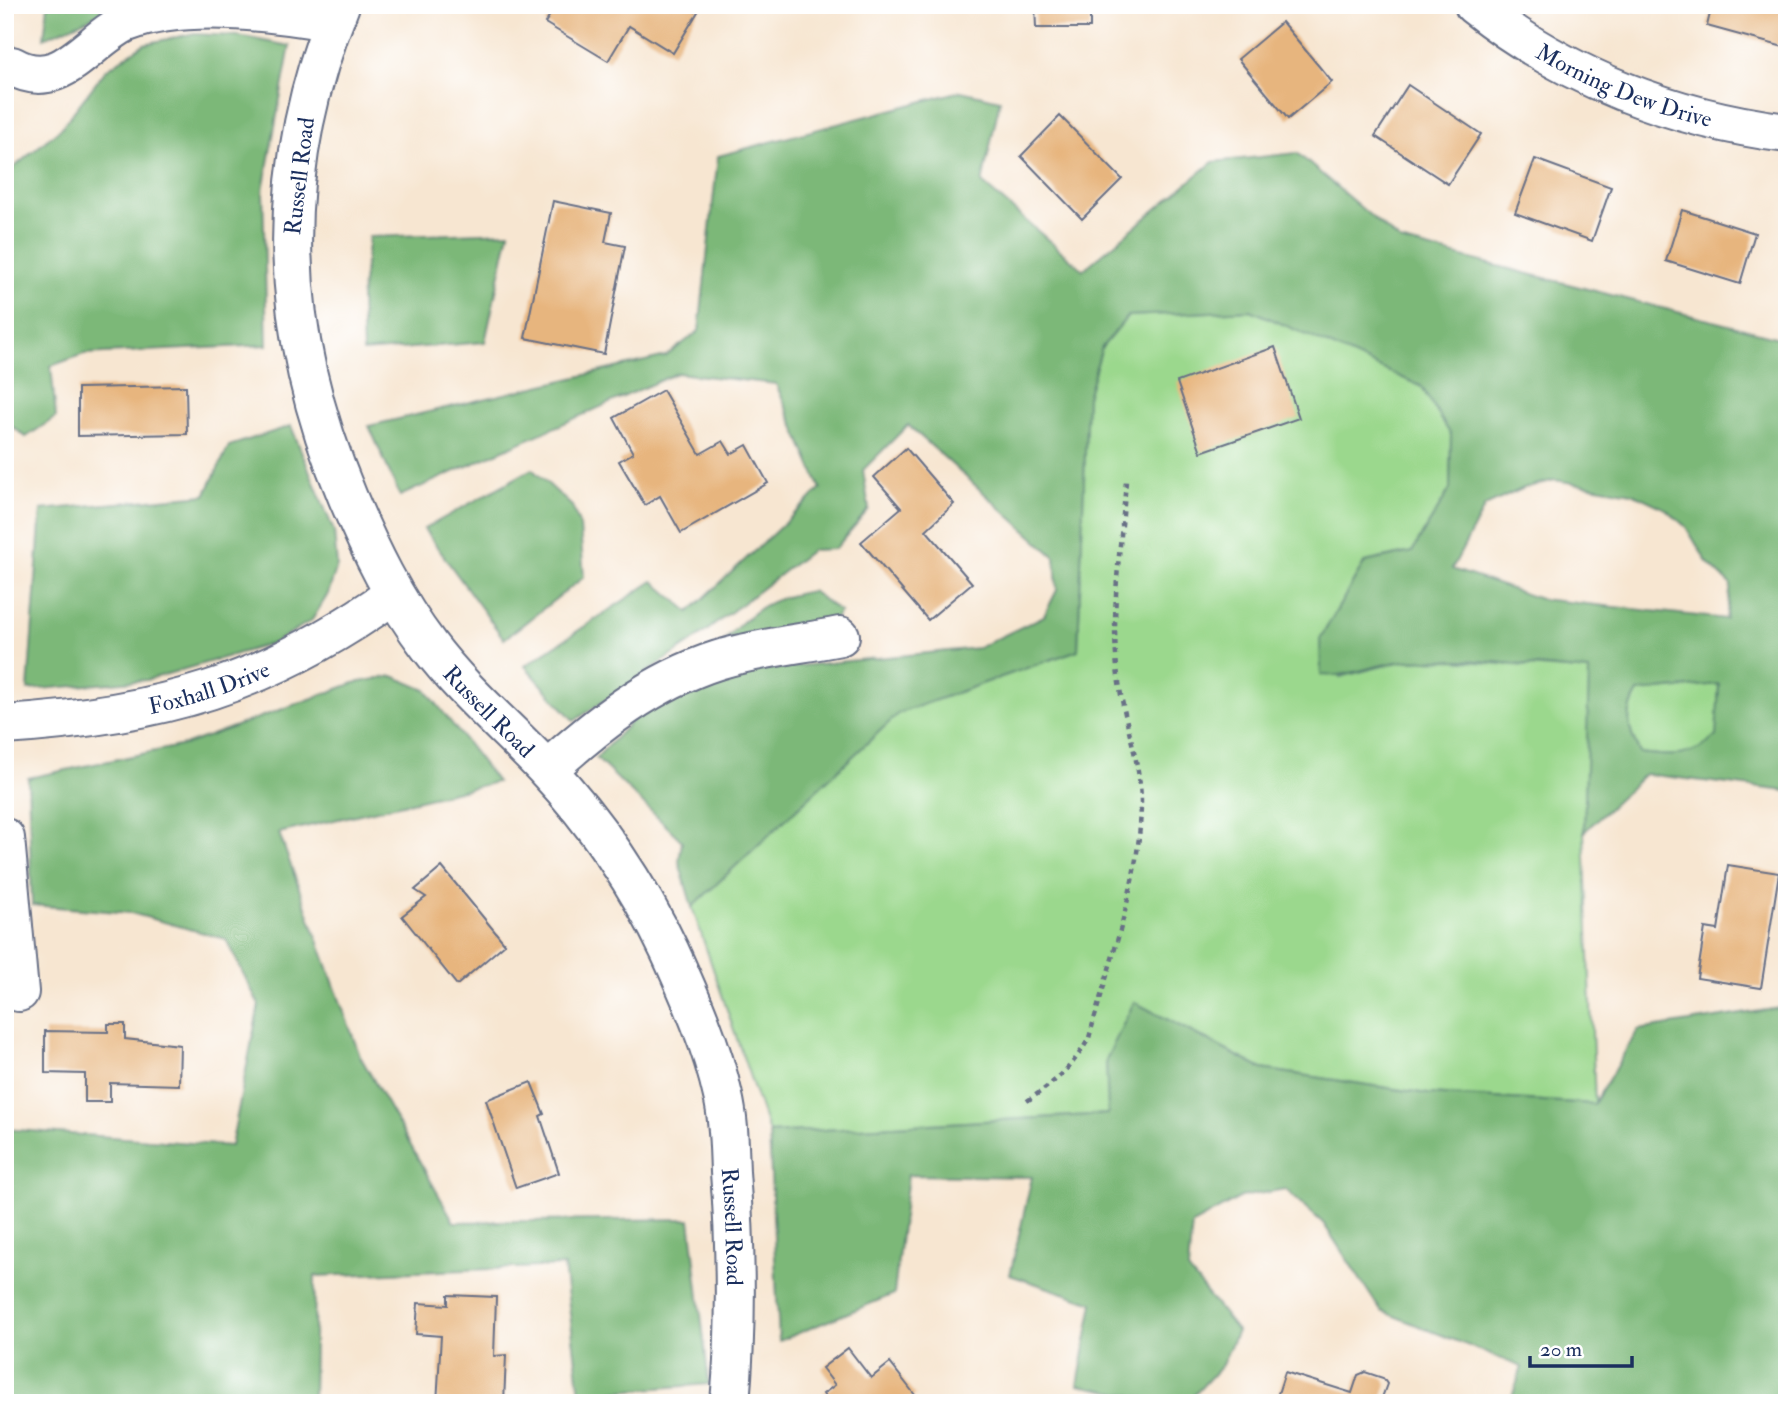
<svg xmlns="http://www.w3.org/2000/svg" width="1792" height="1408" viewBox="0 0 1792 1408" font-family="'IM FELL Double Pica',serif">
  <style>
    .green { fill: #9bd88d; stroke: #5b8476; stroke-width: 2 }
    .forest { fill: #7cb878; stroke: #4c746b; stroke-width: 2; fill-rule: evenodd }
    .building { fill: #e7b57e }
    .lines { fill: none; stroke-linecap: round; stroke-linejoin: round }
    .minor-casing { stroke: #686f86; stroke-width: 42 }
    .path { stroke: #686f86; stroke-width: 4.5; stroke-dasharray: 5 5; stroke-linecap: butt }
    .minor { stroke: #fff; stroke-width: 38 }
    .labels { text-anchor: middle; stroke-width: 6; stroke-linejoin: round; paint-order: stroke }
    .street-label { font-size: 23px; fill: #1b2f5e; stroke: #fff }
  </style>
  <rect width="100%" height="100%" fill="#fff"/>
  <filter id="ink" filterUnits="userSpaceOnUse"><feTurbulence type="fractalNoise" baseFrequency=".0143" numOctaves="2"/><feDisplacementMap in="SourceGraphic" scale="14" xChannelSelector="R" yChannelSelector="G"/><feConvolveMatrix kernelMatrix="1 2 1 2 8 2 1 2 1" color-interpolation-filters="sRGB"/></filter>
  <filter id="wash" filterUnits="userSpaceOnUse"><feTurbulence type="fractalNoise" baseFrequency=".00686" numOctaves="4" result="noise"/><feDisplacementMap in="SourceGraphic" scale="28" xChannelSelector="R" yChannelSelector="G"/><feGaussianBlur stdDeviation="1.57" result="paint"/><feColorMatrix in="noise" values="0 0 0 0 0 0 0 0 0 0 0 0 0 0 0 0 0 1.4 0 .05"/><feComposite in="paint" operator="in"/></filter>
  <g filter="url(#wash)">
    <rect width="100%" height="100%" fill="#f7e6d1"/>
    <!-- green -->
    <g class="green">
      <path d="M1251 310 1421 386 1451 435 1450 489 1412 552 1365 562 1320 639 1340 677 1403 661 1453 660 1590 671 1584 832 1595 1104 1428 1094 1262 1069 1134 1002 1106 1060 1109 1114 769 1133 692 907 899 713 1078 650 1087 397 1102 347 1128 316Z"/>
      <path d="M1719 684 1717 736C1692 759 1671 757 1640 753 1628 731 1624 714 1638 692Z"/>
    </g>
    <!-- forest -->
    <g class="forest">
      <path d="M48 5H121L44 38Z"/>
      <path d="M191 34 239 36 290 46 263 190 267 345 84 354 51 366 56 417 26 437 5 421V175L61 128 106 70 144 44Z"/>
      <path d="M961 91 1000 100 982 183 1083 270 1213 162 1297 153 1400 241 1787 340V791L1645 774 1584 832 1589 671C1529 666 1466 656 1406 661 1376 663 1351 678 1321 675L1320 639 1365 562 1412 552 1450 489 1451 435 1421 386 1251 310 1128 316 1102 347 1087 397 1078 650 899 713 692 907 679 862 682 841 596 758 643 709 709 675 978 648 1044 616 1057 590 1055 557 908 425 863 470 869 509 835 549 812 550 692 642 574 721 525 666 653 581 689 612 821 489 776 384 677 373 400 496 369 426 666 356 699 331 718 156ZM1555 480 1632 493 1666 509 1686 527 1707 562 1731 585 1726 619 1540 599 1452 569 1485 506 1524 488ZM1719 684 1716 736C1692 759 1671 757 1640 753 1628 731 1624 714 1638 692Z"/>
      <path d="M509 232 485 342 363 352 361 298 369 237Z"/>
      <path d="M291 426 334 531 337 566 328 594 312 620 274 643 147 680 28 690 41 510 205 495 229 446Z"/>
      <path d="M532 469 572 506 580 526 584 577 504 639 424 529Z"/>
      <path d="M812 591 840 612 830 624 726 639C755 607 771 598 812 591Z"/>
      <path d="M393 676 426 690 497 782 279 833 360 1056 454 1222 690 1219 709 1384 580 1394 564 1266 315 1276 313 1403H5V1129L231 1146 259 1005 226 939 131 913 32 905 28 778 184 745 354 683Z"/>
      <path d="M1134 1002 1262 1069 1428 1094 1594 1104 1638 1030 1787 1007V1403H1510L1522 1367 1381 1311 1323 1223 1285 1189 1241 1197 1192 1224 1188 1270 1237 1331 1222 1365 1187 1403H1171L1078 1385 1093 1303 1010 1275 1032 1177 908 1175 894 1294 779 1341 769 1133 1108 1114 1106 1060Z"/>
    </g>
    <g id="blocks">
      <!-- building -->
      <g class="building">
        <path d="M556 5 621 6 702 5 673 53 629 26 608 61 545 23Z"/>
        <path d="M1035 5H1090V28H1036Z"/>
        <path d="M1712 5H1787V48L1707 26Z"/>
        <path d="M1282 22 1332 82 1288 119 1238 59Z"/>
        <path d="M1408 85 1481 134 1448 184 1375 136Z"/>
        <path d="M1060 116 1122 179 1082 219 1021 156Z"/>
        <path d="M1535 159 1611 187 1592 241 1515 213Z"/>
        <path d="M553 201 611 213 605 242 625 246 604 354 525 338Z"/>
        <path d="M1682 210 1755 233 1740 284 1666 261Z"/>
        <path d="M1275 347 1299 418 1201 452 1177 382Z"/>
        <path d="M186 386 187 434 78 436V388Z"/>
        <path d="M663 390 700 454 723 441 731 454 747 445 768 483 681 533 660 496 645 505 619 461 633 453 614 418Z"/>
        <path d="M906 448 954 504 926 530 972 583 928 620 861 542 901 508 874 477Z"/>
        <path d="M1728 865 1779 873 1761 988 1697 978 1705 928 1718 930Z"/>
        <path d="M442 867 505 944 457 985 402 916 426 897 415 890Z"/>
        <path d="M108 1024H125V1039L180 1045 179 1085 110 1083V1102H85V1074L45 1073V1031L108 1032Z"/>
        <path d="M531 1082 544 1114 540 1116 559 1173 516 1188 486 1100Z"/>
        <path d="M448 1295 496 1297 494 1356 506 1355 504 1403H437L441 1336 416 1334 418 1303 448 1305Z"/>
        <path d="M848 1348 871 1378 890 1363 915 1395 905 1403H829L823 1394 835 1385 822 1368Z"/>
        <path d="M1285 1372 1352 1393 1358 1375 1365 1372 1383 1378 1387 1384 1380 1403H1275Z"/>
      </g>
    </g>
  </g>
  <g filter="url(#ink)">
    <use href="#blocks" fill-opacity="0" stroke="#686f86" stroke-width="2"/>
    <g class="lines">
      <defs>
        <g id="minor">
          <path id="s1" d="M340 5C272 173 278 332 348 498 370 550 394 600 429 646 463 691 506 727 545 768 595 821 639 886 670 952 691 998 712 1046 723 1096 729 1120 729 1147 730 1172 736 1249 737 1326 730 1403"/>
          <path id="s2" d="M1474 5C1564 77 1674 119 1787 133"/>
          <path d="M12 66C61 94 87 40 127 22 185 0 271 11 333 22"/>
          <path id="s3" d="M5 725C160 715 267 685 394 594"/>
          <path d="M547 770C597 724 652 681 718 660 757 648 800 644 840 636"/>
          <path d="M5 838 19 992"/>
        </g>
      </defs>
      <!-- minor casing -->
      <use href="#minor" class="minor-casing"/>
      <!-- path -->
      <path class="path" d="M1027 1101C1054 1083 1073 1067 1089 1038 1109 963 1140 883 1141 804 1141 764 1126 727 1120 689 1108 621 1121 548 1126 481"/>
      <!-- minor -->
      <use href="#minor" class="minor"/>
    </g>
  </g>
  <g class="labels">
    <!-- street labels -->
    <g class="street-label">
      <text dy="8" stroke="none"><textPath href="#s2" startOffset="172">Morning Dew Drive</textPath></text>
      <text transform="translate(299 176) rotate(-83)" y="8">Russell Road</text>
      <text dy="8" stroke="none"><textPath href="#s3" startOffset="208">Foxhall Drive</textPath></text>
      <text dy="8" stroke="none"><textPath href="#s1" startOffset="765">Russell Road</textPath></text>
      <text dy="8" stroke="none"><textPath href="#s1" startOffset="1353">Russell Road</textPath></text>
    </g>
  </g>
  <!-- margin -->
  <rect width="1792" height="1408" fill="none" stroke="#fff" stroke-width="28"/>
  <!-- scale -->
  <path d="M1530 1356v10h102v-10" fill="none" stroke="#1b2f5e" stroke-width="3.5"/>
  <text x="1540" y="1356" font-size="21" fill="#1b2f5e" stroke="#ffffff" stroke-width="5" paint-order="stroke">20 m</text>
</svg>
